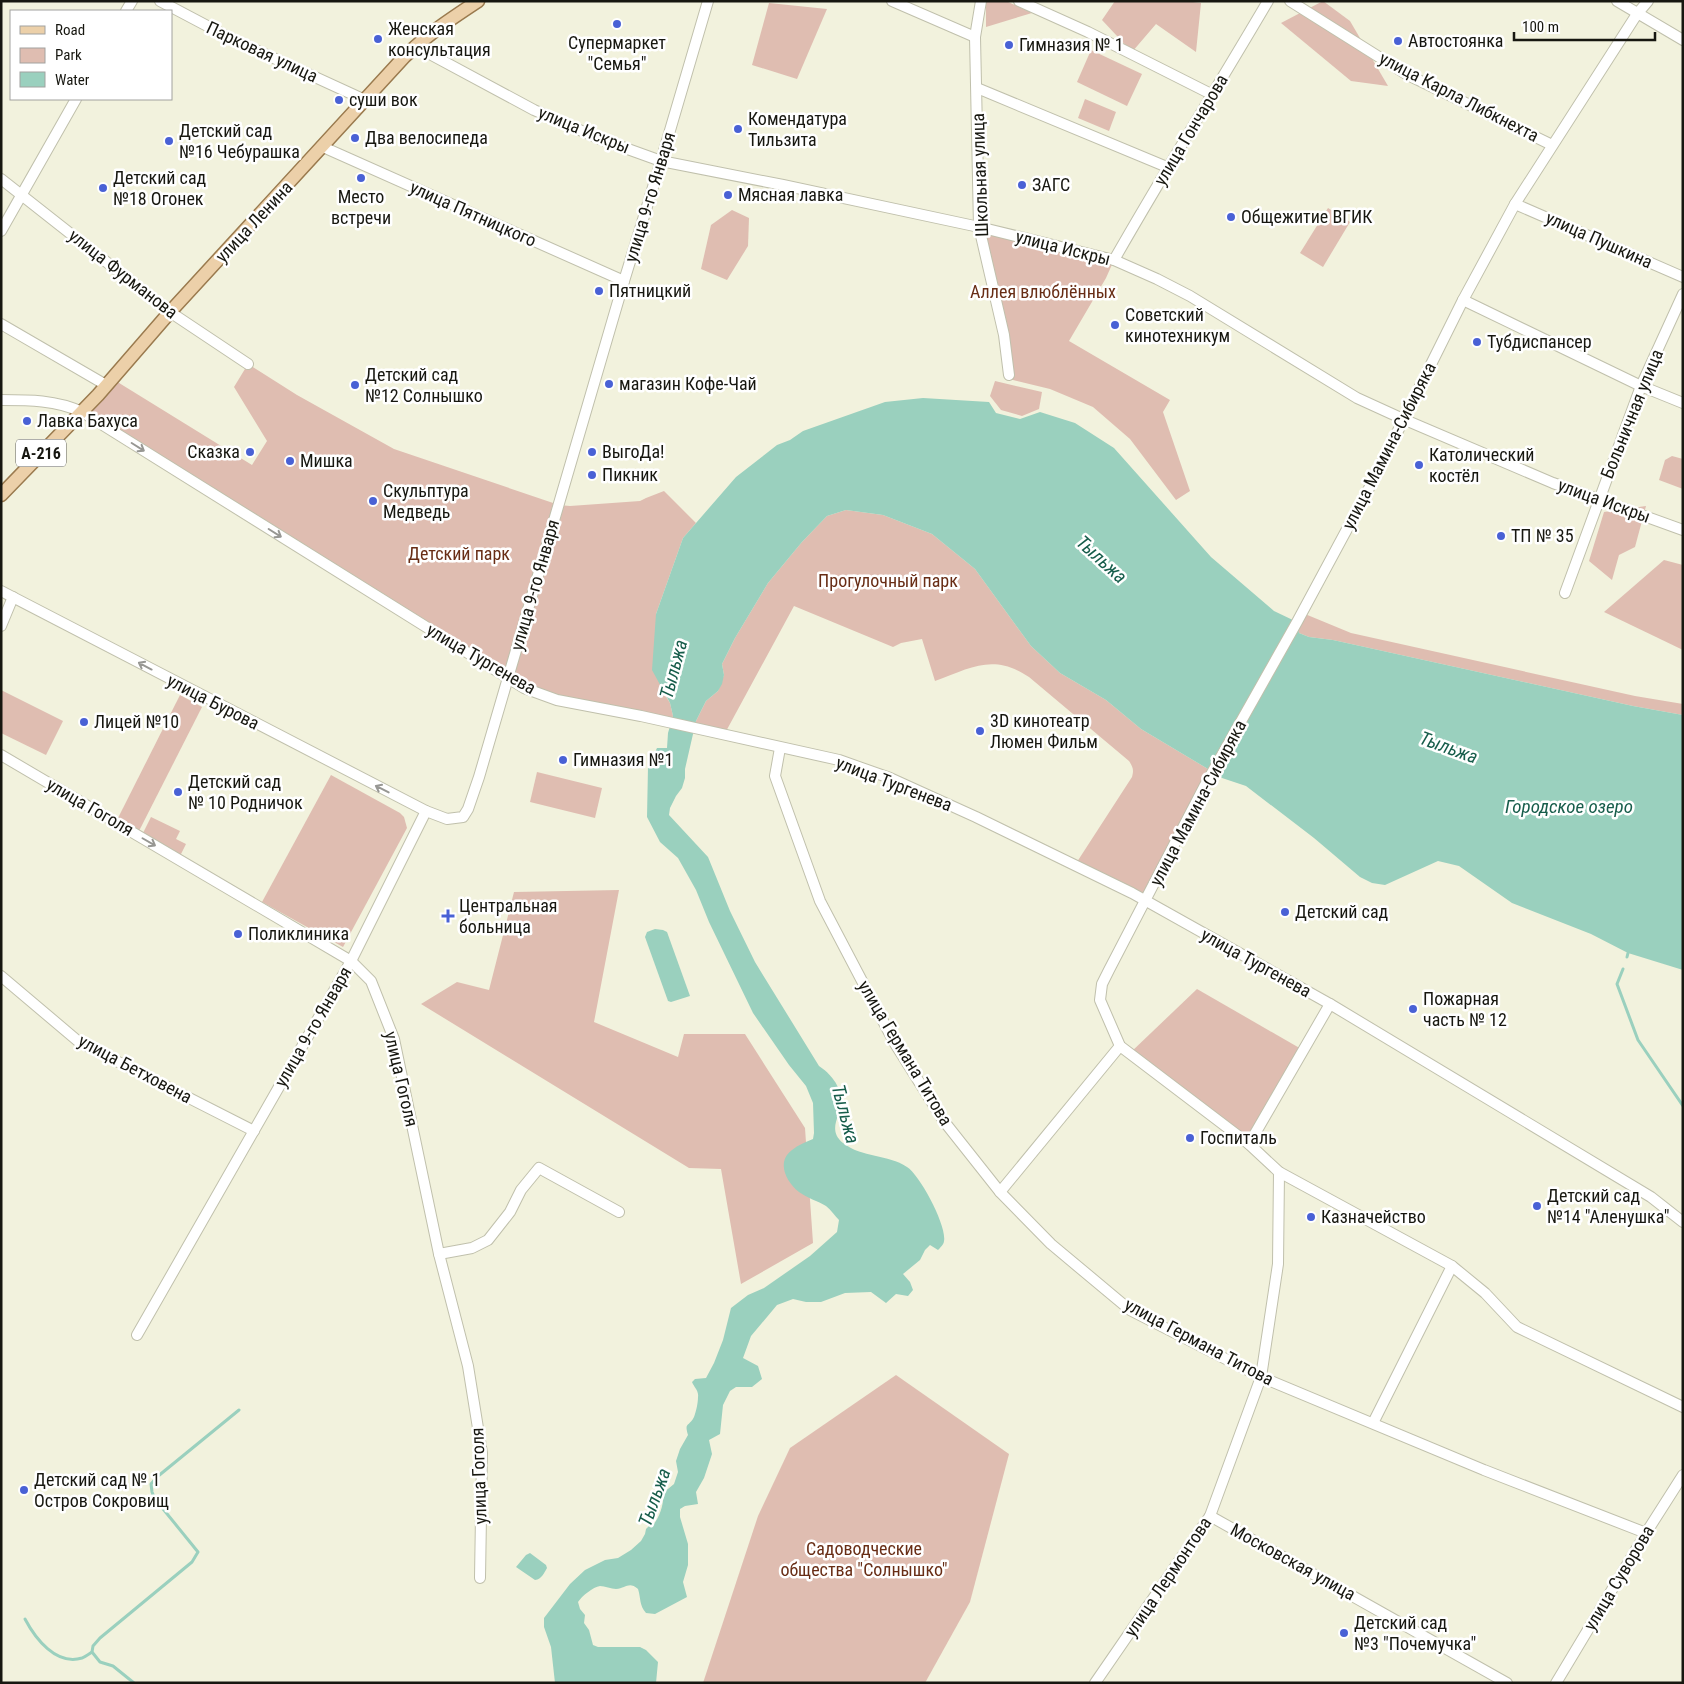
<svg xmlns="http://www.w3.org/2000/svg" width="1684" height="1684" viewBox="0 0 1684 1684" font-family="'Roboto Condensed',sans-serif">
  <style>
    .green { fill: #dfbdb1 }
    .water { fill: #9ad0be }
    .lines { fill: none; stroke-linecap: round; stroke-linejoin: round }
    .stream { stroke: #9ad0be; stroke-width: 3 }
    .minor-casing { stroke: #c0c0ac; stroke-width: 12 }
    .major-casing { stroke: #9a7a4e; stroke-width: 15 }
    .minor { stroke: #fff; stroke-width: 10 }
    .major { stroke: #ecd0a9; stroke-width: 12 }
    .oneway { stroke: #979793 }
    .poi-dot { fill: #4961d5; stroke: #fff; stroke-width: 2 }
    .labels { text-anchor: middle; stroke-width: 5; stroke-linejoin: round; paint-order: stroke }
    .shield { fill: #fff; stroke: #5d5d58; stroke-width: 1 }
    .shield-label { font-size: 16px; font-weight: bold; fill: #171710 }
    .poi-label { font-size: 18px; fill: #171710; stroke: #fff; text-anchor: start }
    .street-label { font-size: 18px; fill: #171710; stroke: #fff }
    .park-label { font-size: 18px; fill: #682d15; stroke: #fff }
    .water-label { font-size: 19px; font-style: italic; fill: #175d4b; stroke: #fff }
  </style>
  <rect width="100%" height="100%" fill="#f2f2dd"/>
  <!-- green -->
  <g class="green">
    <path d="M986 1H1006L1032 13 986 27Z"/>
    <path d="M1115 1H1185L1201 3 1196 52 1156 24 1132 52 1102 20Z"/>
    <path d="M1323 1 1350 21 1388 86 1351 81 1281 23Z"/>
    <path d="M769 3 827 9 797 79 752 65Z"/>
    <path d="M1091 50 1142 74 1127 106 1077 82Z"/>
    <path d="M1085 99 1116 112 1109 131 1078 118Z"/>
    <path d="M1328 208 1350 222 1323 267 1300 253Z"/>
    <path d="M732 210 749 218 748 246 727 280 701 269 711 225Z"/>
    <path d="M979 227 1114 260 1106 278 1069 341 1170 400 1163 412 1190 491 1176 500 1130 439 1093 407 1050 389 1009 379Z"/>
    <path d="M248 364 297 395 394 449 559 505 570 506 640 501 646 498 664 491 696 523 683 538 656 614 662 690 670 703 673 716 671 723 524 688 82 412 111 378 252 465 267 441 234 387Z"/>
    <path d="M995 381 1042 392 1039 409 1022 416 1001 410 990 396Z"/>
    <path d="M1672 456 1683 459V489L1659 480 1665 460Z"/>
    <path d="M1646 506 1635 547 1619 555 1612 580 1589 561 1604 512Z"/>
    <path d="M846 510 883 515 932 534 975 569 1031 646 1060 673 1106 700 1141 729 1213 772 1146 901 1075 865 1132 777C1134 770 1133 767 1129 761L1029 677C993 653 971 668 935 681L922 639 901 643 893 647 794 606 724 735 695 728 696 721 706 701 718 691 724 675 722 664 735 638 768 583 802 542 827 516Z"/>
    <path d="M1664 560 1683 565V650L1604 612Z"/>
    <path d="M1305 614 1351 633 1635 696 1683 704V715L1633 706 1333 640 1309 637 1299 633 1297 622Z"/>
    <path d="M1 690 63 721 46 755 1 733Z"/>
    <path d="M180 695 202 707 139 831 118 818Z"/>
    <path d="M537 772 602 788 595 818 530 802Z"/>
    <path d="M331 775 400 813 404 817 407 828 343 947 262 902Z"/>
    <path d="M151 817 180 831 176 839 186 844 180 856 143 833Z"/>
    <path d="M619 890 594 1022 678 1057 684 1034H745L805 1128 813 1243 741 1284 721 1169 689 1168 421 1004 457 982 489 990 514 892Z"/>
    <path d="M1197 989 1303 1050 1249 1144 1130 1053Z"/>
    <path d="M896 1375 1009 1454 970 1602 925 1683H703L758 1516 790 1448Z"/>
  </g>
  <!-- water -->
  <g class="water">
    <path d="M923 398 989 402 996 413 1020 419 1040 412 1075 423 1114 448 1211 557 1274 611 1297 622 1299 633 1309 637 1333 640 1633 706 1683 715V970L1628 953 1591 934 1512 903 1459 866 1438 861 1385 885 1372 883 1360 877 1314 838 1246 786 1222 778 1213 772 1141 729 1106 700 1060 673 1031 646 975 569 932 534 883 515 846 510 827 516 802 542 768 583 735 638 722 664 724 675 722 684 718 691 706 701 696 721 685 769V778L682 788 676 796 670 808 669 815 708 857 730 911 755 962 819 1066C830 1073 841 1086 841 1100 842 1115 826 1129 843 1143 862 1158 888 1154 907 1167 920 1175 947 1226 944 1241 944 1244 940 1248 938 1250L930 1245 925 1250 920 1260 903 1274 910 1282 913 1290 908 1296 896 1294 886 1303 871 1292 845 1293 821 1302H806L793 1299 777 1305 751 1336 743 1358 758 1366 762 1379 752 1387H736L730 1391 723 1405 720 1434 709 1440 712 1454 704 1478 696 1492 698 1504 685 1506 680 1509V1517L688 1544V1565L683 1582 687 1597 655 1614 646 1613C639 1605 641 1598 638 1589 629 1581 626 1588 616 1589 611 1589 605 1586 600 1586 593 1587 582 1596 578 1602L580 1609 585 1615 584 1623 589 1630 593 1645 598 1647H640L646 1650 658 1662 656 1683H555L551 1647 544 1627V1618L570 1584 585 1570 605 1560 618 1558 631 1550 641 1541 645 1534 646 1529 650 1525 654 1524C660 1515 664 1505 663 1493L674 1484 678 1472 676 1461 680 1449 688 1435C684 1422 689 1427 694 1417 696 1412 698 1403 698 1397 699 1391 694 1387 692 1382L695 1379 706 1378 714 1363 723 1340 731 1308 748 1295 764 1288 810 1256 837 1232 839 1220C835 1216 831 1210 826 1206 818 1201 807 1198 799 1192 786 1182 776 1162 792 1150 798 1145 806 1142 813 1139L814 1133 813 1103 806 1086 789 1065 753 1013 709 922 696 890 678 858 660 842 647 817 648 767 657 748H667L668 733 673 716 670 703 652 670 656 614 683 538 736 477 777 445 790 440 803 431 885 402Z"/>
    <path d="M655 929 663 930 667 932 690 996 671 1002 668 1001 645 937 647 932Z"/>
    <path d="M530 1553 546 1565 547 1568C544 1573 542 1579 535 1580L516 1567 526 1555Z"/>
  </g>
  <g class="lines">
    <!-- stream -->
    <g class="stream">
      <path d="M1627 957 1628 953"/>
      <path d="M1623 969 1617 984 1638 1040 1683 1106"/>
      <path d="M25 1619C35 1638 56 1666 82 1658 85 1657 89 1654 92 1652"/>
      <path d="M134 1683 113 1666 100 1662 92 1652 93 1646 100 1638 192 1562 198 1552 155 1499 152 1492 151 1484 157 1477 239 1410"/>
    </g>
    <defs>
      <g id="minor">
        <path d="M160 1 230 38 365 100"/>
        <path d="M892 1 975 37"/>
        <path d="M981 1 975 37 979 227 1004 335 1009 375"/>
        <path d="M1019 1 1088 32 1213 95"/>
        <path d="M1290 1 1406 74 1552 145"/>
        <path d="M1617 1 1683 40"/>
        <path d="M1648 1 1637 14 1515 204 1463 300 1374 479 1297 622 1204 787 1109 970 1102 984 1100 1000 1120 1046 1249 1144 1279 1172 1452 1266 1485 1293 1517 1327 1683 1407"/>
        <path d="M126 11 132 1"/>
        <path d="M415 46 534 110 600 139 661 161 783 185 979 227 1114 260 1157 279 1190 296 1357 398 1403 419 1553 483 1683 530"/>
        <path d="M977 88 1167 167"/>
        <path d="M323 147 624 281"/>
        <path d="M1 179 170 312 248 364"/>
        <path d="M1515 204 1683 277"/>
        <path d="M1 231 76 99"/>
        <path d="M1114 260C1164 172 1217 88 1268 1"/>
        <path d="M1463 300 1641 386 1683 403"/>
        <path d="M1 324 106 385"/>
        <path d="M1 400C29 400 56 400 82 412L524 688 557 700 641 716 839 760 890 778 976 817 1132 893 1330 1004 1651 1197 1683 1222"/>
        <path d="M1 591 426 811 447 819 463 817 468 809 479 777 624 281 661 161 708 1"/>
        <path d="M1565 593 1641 386 1683 294"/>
        <path d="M1 626 13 597"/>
        <path d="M780 748 775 776 820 901 894 1042 943 1120 1000 1192 1051 1244 1130 1310 1261 1377 1484 1470 1646 1533"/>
        <path d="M1 755 351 961 371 981 394 1039 439 1254 468 1366 482 1453 480 1578"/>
        <path d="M1 976 79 1042 254 1131"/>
        <path d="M1249 1144 1330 1004"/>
        <path d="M1000 1192 1120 1046"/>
        <path d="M439 1254 472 1248 488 1240 510 1212 521 1190 539 1168 619 1212"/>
        <path d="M137 1335 351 961 426 811"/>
        <path d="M1373 1423 1452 1266"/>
        <path d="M1210 1516 1507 1683"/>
        <path d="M1095 1683 1210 1516 1261 1377 1278 1264 1279 1172"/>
        <path d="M1556 1683 1646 1533 1683 1475"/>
      </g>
      <path id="major" d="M1 495 98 395 170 312 405 56C429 33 451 19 478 1"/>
    </defs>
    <!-- minor casing -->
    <use href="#minor" class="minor-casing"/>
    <!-- major casing -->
    <use href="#major" class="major-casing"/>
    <!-- minor -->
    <use href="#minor" class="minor"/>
    <!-- major -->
    <use href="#major" class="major"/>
  </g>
  <!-- one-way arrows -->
  <defs><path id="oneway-shaft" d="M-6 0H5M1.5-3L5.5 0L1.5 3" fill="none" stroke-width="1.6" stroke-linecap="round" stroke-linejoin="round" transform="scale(1.25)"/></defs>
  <g class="oneway">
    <use href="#oneway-shaft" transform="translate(138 447) rotate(32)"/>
    <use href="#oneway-shaft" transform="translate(275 533) rotate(32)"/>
    <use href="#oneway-shaft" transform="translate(145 666) rotate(-152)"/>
    <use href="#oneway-shaft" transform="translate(382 789) rotate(-153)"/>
    <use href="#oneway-shaft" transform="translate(149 842) rotate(30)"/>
  </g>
  <!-- markers -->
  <g class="poi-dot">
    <circle cx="617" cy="24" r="5"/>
    <circle cx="378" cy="39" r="5"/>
    <circle cx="1398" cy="41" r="5"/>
    <circle cx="1009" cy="45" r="5"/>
    <circle cx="339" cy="100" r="5"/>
    <circle cx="738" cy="129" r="5"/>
    <circle cx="355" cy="138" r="5"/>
    <circle cx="169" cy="141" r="5"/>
    <circle cx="361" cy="178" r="5"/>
    <circle cx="1022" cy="185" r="5"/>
    <circle cx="103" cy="188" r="5"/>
    <circle cx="728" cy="195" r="5"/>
    <circle cx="1231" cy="217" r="5"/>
    <circle cx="599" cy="291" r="5"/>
    <circle cx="1115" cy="325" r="5"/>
    <circle cx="1477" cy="342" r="5"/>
    <circle cx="609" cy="384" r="5"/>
    <circle cx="355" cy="385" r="5"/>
    <circle cx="27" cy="421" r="5"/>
    <circle cx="250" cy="452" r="5"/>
    <circle cx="592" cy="452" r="5"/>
    <circle cx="290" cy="461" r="5"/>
    <circle cx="1419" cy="465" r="5"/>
    <circle cx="592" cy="475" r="5"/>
    <circle cx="373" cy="501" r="5"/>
    <circle cx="1501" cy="536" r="5"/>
    <circle cx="84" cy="722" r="5"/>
    <circle cx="980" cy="731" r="5"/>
    <circle cx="563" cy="760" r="5"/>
    <circle cx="178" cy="792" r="5"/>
    <circle cx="1285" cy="912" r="5"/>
    <path d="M445.5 908.5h5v5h5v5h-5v5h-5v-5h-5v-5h5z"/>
    <circle cx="238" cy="934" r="5"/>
    <circle cx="1413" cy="1009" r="5"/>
    <circle cx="1190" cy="1138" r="5"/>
    <circle cx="1537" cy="1206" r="5"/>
    <circle cx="1311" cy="1217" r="5"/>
    <circle cx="24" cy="1490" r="5"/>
    <circle cx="1344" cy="1633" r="5"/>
  </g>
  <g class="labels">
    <!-- shield labels -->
    <rect class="shield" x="16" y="439.5" width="50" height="27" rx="4"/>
    <g class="shield-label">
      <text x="41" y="459">А-216</text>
    </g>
    <!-- poi labels -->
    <g class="poi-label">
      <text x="388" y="35">Женская<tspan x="388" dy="21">консультация</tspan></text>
      <text x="1408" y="47">Автостоянка</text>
      <text x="617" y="49" text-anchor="middle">Супермаркет<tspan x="617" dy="21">"Семья"</tspan></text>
      <text x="1019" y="51">Гимназия № 1</text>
      <text x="349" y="106">суши вок</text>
      <text x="748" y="125">Комендатура<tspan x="748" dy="21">Тильзита</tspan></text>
      <text x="179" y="137">Детский сад<tspan x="179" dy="21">№16 Чебурашка</tspan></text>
      <text x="365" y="144">Два велосипеда</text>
      <text x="113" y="184">Детский сад<tspan x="113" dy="21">№18 Огонек</tspan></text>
      <text x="1032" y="191">ЗАГС</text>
      <text x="738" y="201">Мясная лавка</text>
      <text x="361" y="203" text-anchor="middle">Место<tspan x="361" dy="21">встречи</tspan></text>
      <text x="1241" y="223">Общежитие ВГИК</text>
      <text x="609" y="297">Пятницкий</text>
      <text x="1125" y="321">Советский<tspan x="1125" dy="21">кинотехникум</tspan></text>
      <text x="1487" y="348">Тубдиспансер</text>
      <text x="365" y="381">Детский сад<tspan x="365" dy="21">№12 Солнышко</tspan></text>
      <text x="619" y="390">магазин Кофе-Чай</text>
      <text x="37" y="427">Лавка Бахуса</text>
      <text x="240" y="458" text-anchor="end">Сказка</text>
      <text x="602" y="458">ВыгоДа!</text>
      <text x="1429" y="461">Католический<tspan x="1429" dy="21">костёл</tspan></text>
      <text x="300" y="467">Мишка</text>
      <text x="602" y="481">Пикник</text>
      <text x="383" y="497">Скульптура<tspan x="383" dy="21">Медведь</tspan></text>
      <text x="1511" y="542">ТП № 35</text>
      <text x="990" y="727">3D кинотеатр<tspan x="990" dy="21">Люмен Фильм</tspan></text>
      <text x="94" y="728">Лицей №10</text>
      <text x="573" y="766">Гимназия №1</text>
      <text x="188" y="788">Детский сад<tspan x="188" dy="21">№ 10 Родничок</tspan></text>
      <text x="459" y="912">Центральная<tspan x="459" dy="21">больница</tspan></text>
      <text x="1295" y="918">Детский сад</text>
      <text x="248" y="940">Поликлиника</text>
      <text x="1423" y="1005">Пожарная<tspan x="1423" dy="21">часть № 12</tspan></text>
      <text x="1200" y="1144">Госпиталь</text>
      <text x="1547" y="1202">Детский сад<tspan x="1547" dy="21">№14 "Аленушка"</tspan></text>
      <text x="1321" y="1223">Казначейство</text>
      <text x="34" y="1486">Детский сад № 1<tspan x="34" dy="21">Остров Сокровищ</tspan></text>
      <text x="1354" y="1629">Детский сад<tspan x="1354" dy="21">№3 "Почемучка"</tspan></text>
    </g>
    <!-- street labels -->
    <g class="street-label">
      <text transform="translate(262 52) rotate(25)" y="6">Парковая улица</text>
      <text transform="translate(1459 97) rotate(27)" y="6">улица Карла Либкнехта</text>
      <text transform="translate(584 130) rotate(22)" y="6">улица Искры</text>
      <text transform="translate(1191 130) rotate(-59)" y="6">улица Гончарова</text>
      <text transform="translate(980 175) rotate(-92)" y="6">Школьная улица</text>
      <text transform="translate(650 197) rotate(-73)" y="6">улица 9-го Января</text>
      <text transform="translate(473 214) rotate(24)" y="6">улица Пятницкого</text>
      <text transform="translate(254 222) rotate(-47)" y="6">улица Ленина</text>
      <text transform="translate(1599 240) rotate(24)" y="6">улица Пушкина</text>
      <text transform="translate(1063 248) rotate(14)" y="6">улица Искры</text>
      <text transform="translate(123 274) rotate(38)" y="6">улица Фурманова</text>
      <text transform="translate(1632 414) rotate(-68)" y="6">Больничная улица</text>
      <text transform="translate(1389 446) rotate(-63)" y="6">улица Мамина-Сибиряка</text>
      <text transform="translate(1604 501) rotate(20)" y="6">улица Искры</text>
      <text transform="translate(535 585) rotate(-74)" y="6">улица 9-го Января</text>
      <text transform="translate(481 659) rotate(30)" y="6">улица Тургенева</text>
      <text transform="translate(213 702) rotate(27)" y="6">улица Бурова</text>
      <text transform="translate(894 784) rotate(21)" y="6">улица Тургенева</text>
      <text transform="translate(1198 803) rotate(-62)" y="6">улица Мамина-Сибиряка</text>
      <text transform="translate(90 807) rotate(30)" y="6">улица Гоголя</text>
      <text transform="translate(1256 963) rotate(29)" y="6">улица Тургенева</text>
      <text transform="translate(313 1027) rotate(-60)" y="6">улица 9-го Января</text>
      <text transform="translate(905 1053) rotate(59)" y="6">улица Германа Титова</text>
      <text transform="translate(135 1069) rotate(28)" y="6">улица Бетховена</text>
      <text transform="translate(401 1079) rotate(77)" y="6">улица Гоголя</text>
      <text transform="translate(1199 1342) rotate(28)" y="6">улица Германа Титова</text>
      <text transform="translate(479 1476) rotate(-92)" y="6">улица Гоголя</text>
      <text transform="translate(1293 1562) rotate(29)" y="6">Московская улица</text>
      <text transform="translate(1168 1577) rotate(-56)" y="6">улица Лермонтова</text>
      <text transform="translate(1619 1578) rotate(-59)" y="6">улица Суворова</text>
    </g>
    <!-- park labels -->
    <g class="park-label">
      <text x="1043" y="298">Аллея влюблённых</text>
      <text x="459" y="560">Детский парк</text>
      <text x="888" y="587">Прогулочный парк</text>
      <text x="864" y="1555">Садоводческие<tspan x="864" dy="21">общества "Солнышко"</tspan></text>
    </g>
    <!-- water labels -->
    <g class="water-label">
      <text transform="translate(1102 559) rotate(42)" y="7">Тыльжа</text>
      <text transform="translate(673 669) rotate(-75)" y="7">Тыльжа</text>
      <text transform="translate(1449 747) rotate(20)" y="7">Тыльжа</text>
      <text x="1569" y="813">Городское озеро</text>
      <text transform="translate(846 1114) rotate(75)" y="7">Тыльжа</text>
      <text transform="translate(654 1497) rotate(-70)" y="7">Тыльжа</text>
    </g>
  </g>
  <!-- border -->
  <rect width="1684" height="1684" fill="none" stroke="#171710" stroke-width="5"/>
  <!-- legend -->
  <rect x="10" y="10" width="162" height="90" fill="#ffffff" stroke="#a2a29f"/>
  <rect x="20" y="26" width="25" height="8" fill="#ecd0a9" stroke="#a2a29f"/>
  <text x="55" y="35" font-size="15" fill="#171710">Road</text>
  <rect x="20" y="48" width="25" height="15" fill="#dfbdb1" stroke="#a2a29f"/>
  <text x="55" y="60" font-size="15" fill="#171710">Park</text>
  <rect x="20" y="72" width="25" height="15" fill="#9ad0be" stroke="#a2a29f"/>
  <text x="55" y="85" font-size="15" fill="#171710">Water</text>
  <!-- scale -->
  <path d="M1514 32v8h141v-8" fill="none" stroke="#171710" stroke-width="2.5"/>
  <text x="1522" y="32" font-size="15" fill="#171710" stroke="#ffffff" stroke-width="4" paint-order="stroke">100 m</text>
</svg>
